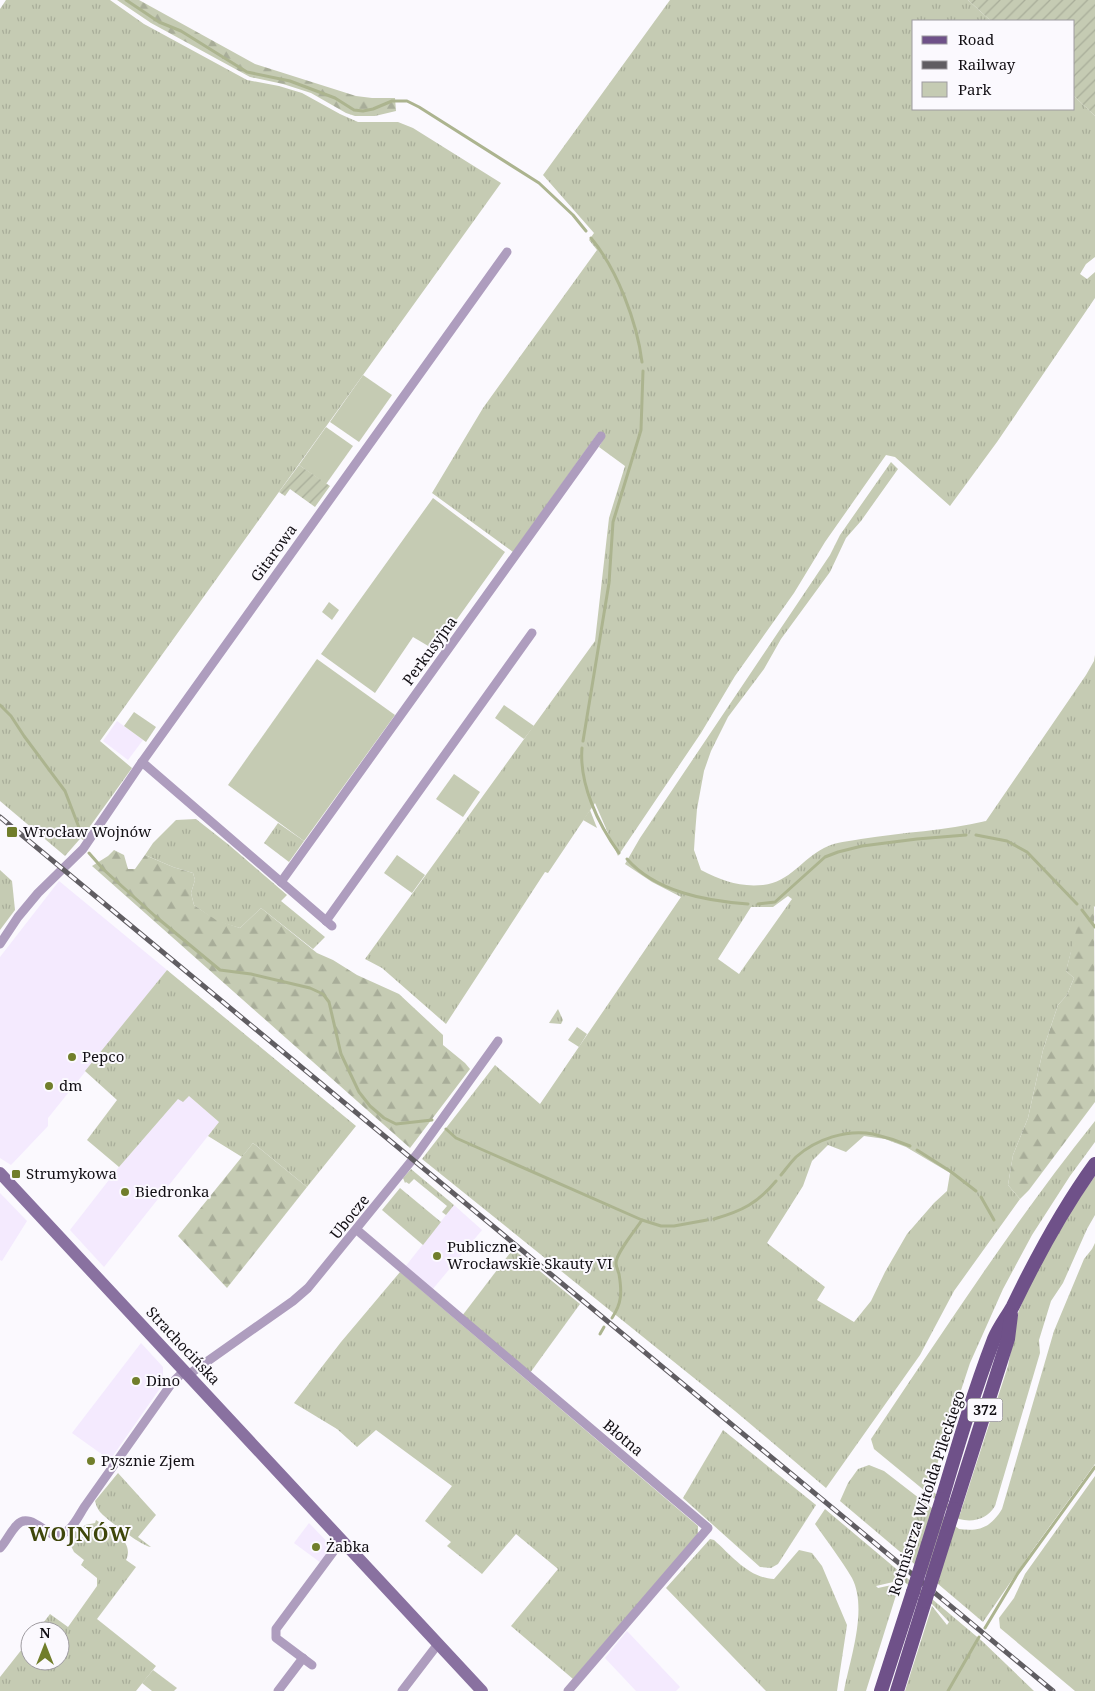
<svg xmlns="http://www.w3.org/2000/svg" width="1095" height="1691" viewBox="0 0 1095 1691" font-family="'Noto Serif',serif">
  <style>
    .built { fill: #f4eafe }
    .grass { fill: url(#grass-tufts); fill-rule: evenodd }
    .forest { fill: url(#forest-firs) }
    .park { fill: #c5cbb3 }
    .garden { fill: url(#garden-furrows) }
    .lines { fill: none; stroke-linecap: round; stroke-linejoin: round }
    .stream { stroke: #acb48f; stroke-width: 3 }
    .street { stroke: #ae9dbe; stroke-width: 9 }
    .secondary { stroke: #8971a0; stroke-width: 12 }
    .primary { stroke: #6f5189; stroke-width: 14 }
    .rail-casing { stroke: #605d62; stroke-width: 5 }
    .rail { stroke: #fbf9fe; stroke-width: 3; stroke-dasharray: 9; stroke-linecap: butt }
    .primary-bridge { stroke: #6f5189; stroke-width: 14 }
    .poi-dot { fill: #717e2b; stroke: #fbf9fe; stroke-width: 2 }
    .labels { text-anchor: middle; stroke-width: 4; stroke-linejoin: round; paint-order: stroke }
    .shield { fill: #fbf9fe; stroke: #58555a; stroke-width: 1 }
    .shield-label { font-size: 14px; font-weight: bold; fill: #120f14 }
    .street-label { font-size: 15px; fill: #120f14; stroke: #fbf9fe }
    .poi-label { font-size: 15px; fill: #120f14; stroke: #fbf9fe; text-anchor: start }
    .district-label { font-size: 20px; font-weight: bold; letter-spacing: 1px; fill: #3e460a; stroke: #fbf9fe }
  </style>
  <defs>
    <pattern id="grass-tufts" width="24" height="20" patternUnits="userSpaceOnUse" patternTransform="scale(1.25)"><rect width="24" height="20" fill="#c5cbb3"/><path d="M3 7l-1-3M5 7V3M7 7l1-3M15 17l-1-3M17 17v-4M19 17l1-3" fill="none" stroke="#a8ad99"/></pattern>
    <pattern id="forest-firs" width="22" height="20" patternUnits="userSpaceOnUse" patternTransform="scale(1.25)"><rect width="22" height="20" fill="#c5cbb3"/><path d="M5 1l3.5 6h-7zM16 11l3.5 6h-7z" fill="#a8ad99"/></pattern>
    <pattern id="garden-furrows" width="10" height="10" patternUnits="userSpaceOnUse" patternTransform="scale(1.25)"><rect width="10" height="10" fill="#c5cbb3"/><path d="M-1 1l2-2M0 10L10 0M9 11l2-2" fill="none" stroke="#a8ad99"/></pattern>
  </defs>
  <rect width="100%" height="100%" fill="#fbf9fe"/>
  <!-- built -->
  <g class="built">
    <path d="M117 721 143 740 128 760 103 741Z"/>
    <path d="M59 881 167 970 48 1118V1126L11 1165 0 1158V957Z"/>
    <path d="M189 1096 219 1122 104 1267 70 1230 119 1167 178 1099Z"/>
    <path d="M0 1193 27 1221 2 1261 0 1260Z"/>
    <path d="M454 1205 482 1230 432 1290 405 1267Z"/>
    <path d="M141 1343 163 1367V1384L110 1460 72 1433Z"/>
    <path d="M309 1523 332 1547 321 1563 294 1543Z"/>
    <path d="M627 1631 680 1687 676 1691H636L605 1658Z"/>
  </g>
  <!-- grass -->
  <g class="grass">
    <path d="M6 0H110L144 24 247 80 279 86 302 93 340 114 358 122H398L413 128 501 183 100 741 132 768 86 832 65 856 0 801V9Z"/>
    <path d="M670 0H968L991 21H914V109H1074V96L1095 116V257L1086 264 1080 274 1087 279 1095 272V298L997 442 950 506 895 457 886 455 825 542 794 593 735 676 701 733 618 856 595 803 548 873 545 872 446 1024 382 968 365 959 595 641 609 518 625 466 599 447 604 438 598 433 513 552 432 493 483 408 597 250 589 240 594 233 543 175Z"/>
    <path d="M891 462 898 469 861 521 846 538 830 572 781 639 764 669 728 717 711 751 704 771 697 809 695 834 694 850 701 870C723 881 738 887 763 885 790 882 802 859 824 848 835 842 850 841 861 839 903 832 945 831 986 821L1086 675 1094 661 1095 655V907L1094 906 1071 952 1066 971 1074 978 1067 995 1058 1005 1043 1050 1028 1118 1013 1155 1008 1185 1020 1199 954 1291 920 1355 826 1488 735 1411 422 1159 495 1065 540 1104 681 897 652 882 625 864 640 838 830 555 840 535ZM788 896 792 899 739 974 718 959 751 907H773ZM864 1136 885 1139 906 1147 950 1173 947 1191 934 1203 907 1234 885 1272 871 1301 854 1322 817 1300 825 1287 767 1243 803 1186 812 1161 828 1145 846 1152Z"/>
    <path d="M196 819 229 845 287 895 281 901 325 937 313 949 261 908 240 928 216 921 194 905 191 893 195 880 193 873 173 867 145 855 153 843 176 820Z"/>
    <path d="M278 823 304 841 289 862 264 843Z"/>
    <path d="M0 870 12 881 15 910 0 930Z"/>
    <path d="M167 970 356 1126 307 1187 253 1143 242 1157 208 1136 219 1122 189 1096 183 1102 178 1099 119 1167 87 1140 117 1100 85 1071Z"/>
    <path d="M558 1009 563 1020 561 1024 549 1023Z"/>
    <path d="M1095 1121V1142L1070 1176 1032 1235 1003 1289 970 1363 941 1451 930 1489 960 1514 1008 1366 1018 1313 1034 1273 1064 1220 1095 1176V1215L1087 1229 1063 1283 1051 1301 1039 1340 1040 1353 995 1506C987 1519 973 1523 959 1519L874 1449 871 1439C943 1332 1014 1222 1095 1121Z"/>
    <path d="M411 1169 454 1205 446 1215 442 1212 447 1206 414 1179 409 1184 406 1182 405 1183 403 1178Z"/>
    <path d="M400 1188 441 1222 423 1245 382 1210Z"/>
    <path d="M1095 1243V1464L1034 1548 983 1622 840 1501 848 1483 858 1469 869 1465 884 1471 959 1529C980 1532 991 1527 1002 1509L1054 1331 1084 1259 1092 1249Z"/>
    <path d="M513 1249 580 1304 530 1373 462 1316Z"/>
    <path d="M400 1272 698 1526V1534L573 1679 511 1626 558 1569 516 1534 482 1574 447 1546 451 1542 425 1521 452 1486 376 1430 357 1447 337 1429 294 1403 341 1342Z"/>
    <path d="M723 1430 816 1505 778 1564 771 1568 760 1567 683 1498Z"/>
    <path d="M118 1473 156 1515 138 1537 151 1547C143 1547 106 1519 100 1512 97 1508 96 1505 95 1501Z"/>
    <path d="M1095 1476V1691H1075L1000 1628 999 1618 1014 1598 1025 1574Z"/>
    <path d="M825 1509 982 1641 1034 1691H905L932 1606 947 1625 949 1622 932 1604 902 1580 876 1586 878 1588 901 1583 897 1592 866 1691H844C850 1659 868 1609 852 1578 842 1561 827 1541 815 1524Z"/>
    <path d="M96 1520C111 1530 135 1541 126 1560L136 1567 97 1619 156 1666 136 1691H0V1677L30 1639V1661H60V1631H37L50 1614 68 1627 97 1586V1578L81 1565 84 1560 74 1552 70 1544 75 1531 78 1533 85 1525 95 1523Z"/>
    <path d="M710 1539 714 1540C732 1556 749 1578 774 1579L799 1550 812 1553 822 1566 847 1625 837 1691H766L666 1588Z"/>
  </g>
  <!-- forest -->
  <g class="forest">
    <path d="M117 0H139L255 64 356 96 372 98H395L396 111 375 116H355L346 113 311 93 283 84 250 77 151 23Z"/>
    <path d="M114 850 124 855 128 869H135L145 855 173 867 193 873 195 880 191 893 194 905 216 920 240 928 261 908 317 953 333 960 357 975 399 994 443 1035V1045L465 1063 470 1069 410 1148 92 866 108 856Z"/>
    <path d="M1094 906 1095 1102 1029 1190 1020 1199 1008 1185 1013 1155 1028 1118 1043 1050 1058 1005 1067 995 1074 978 1066 971 1080 915Z"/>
    <path d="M253 1143 307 1187 227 1288 178 1236Z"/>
  </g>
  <!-- park -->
  <g class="park">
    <path d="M363 375 392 395 359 442 330 422Z"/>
    <path d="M326 427 353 446 326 484 299 465Z"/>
    <path d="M433 498 505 552 435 650 413 637 375 693 321 654Z"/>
    <path d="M329 602 339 610 332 620 322 612Z"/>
    <path d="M317 659 395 715 304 841 228 785Z"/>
    <path d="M504 705 534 726 524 739 495 718Z"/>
    <path d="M134 712 156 727 146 742 124 726Z"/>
    <path d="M454 774 480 792 463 817 436 799Z"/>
    <path d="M590 810 597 828 583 820Z"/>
    <path d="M397 855 425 875 412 893 384 873Z"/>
    <path d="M577 1027 587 1034 579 1047 568 1040Z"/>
    <path d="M153 1670 177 1688 174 1691H152L142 1683Z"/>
  </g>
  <!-- garden -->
  <g class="garden">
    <path d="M968 0H1095V116L1074 96V21H991Z"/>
    <path d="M299 465 330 486 315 507 290 489 285 496 279 492Z"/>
  </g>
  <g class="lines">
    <!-- stream -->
    <g class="stream">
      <path d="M126 0 159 22 181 31 247 72 290 81 335 98 354 110 363 111 373 109 392 101H407L419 107 539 183 573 215 586 231"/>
      <path d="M591 238C617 269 637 322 642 362"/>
      <path d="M0 705 11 716 24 736 65 791 83 838"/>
      <path d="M583 741 609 583 613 522 641 430 643 371"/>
      <path d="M582 748C579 784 598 824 619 853"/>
      <path d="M976 835 1007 841 1027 852 1077 904"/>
      <path d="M89 853 104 870 155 916 220 970 251 974 310 988 323 994 329 1002 341 1054 359 1092 370 1106 384 1118 396 1124 432 1120"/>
      <path d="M627 859C656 892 706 901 748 904"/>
      <path d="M758 904 775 902 825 857 838 852 862 846 917 839 966 835"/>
      <path d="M1082 910 1095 927"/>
      <path d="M446 1129 456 1138 483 1150 642 1220 661 1226H674L707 1220"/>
      <path d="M917 1150 950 1171 976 1191"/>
      <path d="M781 1175C786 1169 791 1162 796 1157 816 1139 847 1129 873 1134 886 1137 898 1141 910 1146"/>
      <path d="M981 1197 994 1220"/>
      <path d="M714 1219C742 1211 758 1203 776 1181"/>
      <path d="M612 1318C622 1303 622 1292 619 1274 618 1271 616 1266 616 1263 616 1253 636 1229 642 1220"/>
      <path d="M600 1334 604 1327"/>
      <path d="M985 1628 1018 1573 1095 1467"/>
      <path d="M948 1691 979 1637"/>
    </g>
    <!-- street -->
    <g class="street">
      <path d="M142 762 332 926"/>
      <path d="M281 882 601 436"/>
      <path d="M326 921 532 633"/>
      <path d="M0 944 18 917 38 893 83 849 142 762 507 252"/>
      <path d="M357 1230 708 1528 568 1691"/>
      <path d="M188 1375 293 1301 308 1288 417 1154 498 1041"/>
      <path d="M0 1548C6 1542 10 1532 17 1525 28 1512 44 1532 56 1536 71 1534 77 1518 85 1506L172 1383 184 1371"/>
      <path d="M312 1665 276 1638V1629L336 1548 343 1542"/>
      <path d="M278 1691 303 1658"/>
      <path d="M402 1691 438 1644"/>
    </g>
    <!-- secondary -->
    <path class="secondary" d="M0 1173 482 1691"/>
    <!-- primary -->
    <g class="primary">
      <path d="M942 1499C958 1445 974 1391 994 1339 999 1327 1007 1317 1013 1306 1037 1256 1063 1208 1095 1164"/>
      <path d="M954 1509 1008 1339 1011 1315"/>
      <path d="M881 1691 913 1592"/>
      <path d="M897 1691 925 1601"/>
    </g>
    <defs>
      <path id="rail" d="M0 817 1053 1691"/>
    </defs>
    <!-- rail casing -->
    <use href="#rail" class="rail-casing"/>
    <!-- rail -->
    <use href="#rail" class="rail"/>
    <!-- primary-bridge -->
    <g class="primary-bridge">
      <path d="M913 1592 942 1499"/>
      <path d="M925 1601 954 1509"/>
    </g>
  </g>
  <!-- markers -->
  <g class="poi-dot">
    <rect x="6" y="826" width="12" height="12" rx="2.5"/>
    <circle cx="72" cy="1057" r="5"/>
    <circle cx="49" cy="1086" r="5"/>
    <rect x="11" y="1169" width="10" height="10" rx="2.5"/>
    <circle cx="125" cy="1192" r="5"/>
    <circle cx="437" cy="1256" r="5"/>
    <circle cx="136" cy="1381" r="5"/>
    <circle cx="91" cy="1461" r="5"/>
    <circle cx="316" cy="1547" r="5"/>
  </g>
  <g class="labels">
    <!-- shield labels -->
    <rect class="shield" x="967.5" y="1398.5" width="35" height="23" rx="4"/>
    <g class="shield-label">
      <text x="985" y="1415">372</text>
    </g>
    <!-- street labels -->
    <g class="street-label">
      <text transform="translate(274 553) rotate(-54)" y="5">Gitarowa</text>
      <text transform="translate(430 651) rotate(-54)" y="5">Perkusyjna</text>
      <text transform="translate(350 1217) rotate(-51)" y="5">Ubocze</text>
      <text transform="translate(183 1346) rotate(47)" y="5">Strachocińska</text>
      <text transform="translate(623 1438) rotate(40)" y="5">Błotna</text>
      <text transform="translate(927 1493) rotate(-72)" y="5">Rotmistrza Witolda Pileckiego</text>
    </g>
    <!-- poi labels -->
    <g class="poi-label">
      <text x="23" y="837">Wrocław Wojnów</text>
      <text x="82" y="1062">Pepco</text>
      <text x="59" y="1091">dm</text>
      <text x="26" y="1179">Strumykowa</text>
      <text x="135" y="1197">Biedronka</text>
      <text x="447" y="1252">Publiczne<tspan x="447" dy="17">Wrocławskie Skauty VI</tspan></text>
      <text x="146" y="1386">Dino</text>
      <text x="101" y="1466">Pysznie Zjem</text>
      <text x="326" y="1552">Żabka</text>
    </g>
    <!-- district labels -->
    <g class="district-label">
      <text x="80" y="1541">WOJNÓW</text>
    </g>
  </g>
  <!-- legend -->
  <rect x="912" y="20" width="162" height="90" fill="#fbf9fe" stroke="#9e9ba0"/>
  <rect x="922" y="36" width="25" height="8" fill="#6f5189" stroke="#9e9ba0"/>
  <text x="958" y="45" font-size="15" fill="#120f14">Road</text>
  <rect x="922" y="61" width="25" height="8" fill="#605d62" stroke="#9e9ba0"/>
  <text x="958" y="70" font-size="15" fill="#120f14">Railway</text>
  <rect x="922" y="82" width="25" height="15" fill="#c5cbb3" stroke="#9e9ba0"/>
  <text x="958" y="95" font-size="15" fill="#120f14">Park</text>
  <!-- north arrow -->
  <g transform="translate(45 1646)"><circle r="24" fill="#fbf9fe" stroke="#9e9ba0"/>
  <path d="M0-4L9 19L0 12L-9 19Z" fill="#717e2b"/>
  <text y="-8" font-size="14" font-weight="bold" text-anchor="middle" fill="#120f14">N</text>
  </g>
</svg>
